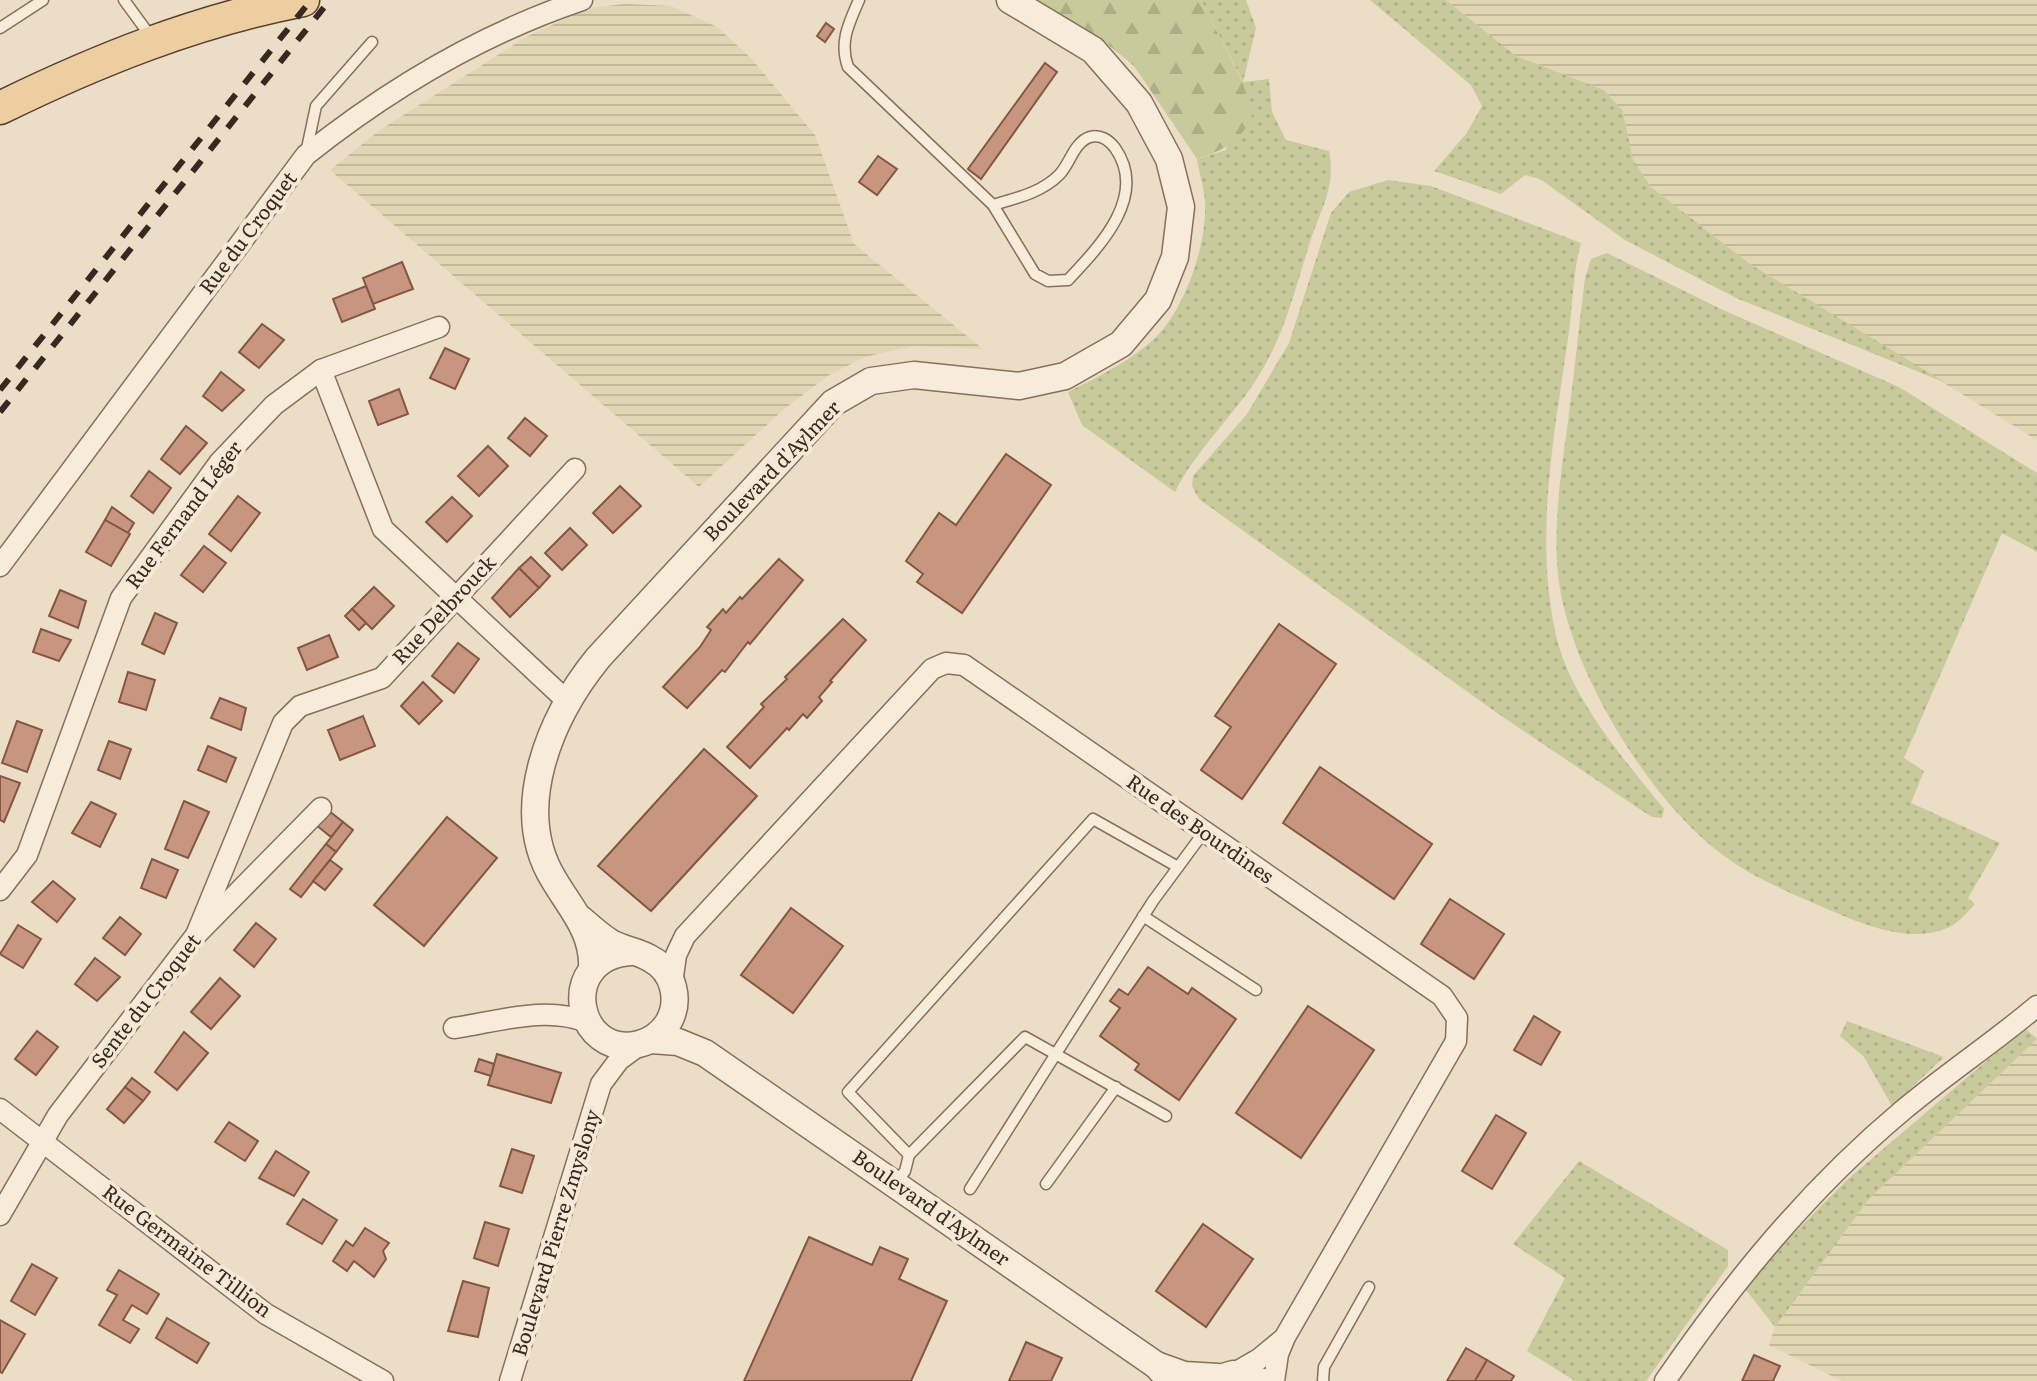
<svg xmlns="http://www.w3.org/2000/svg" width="2037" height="1381" viewBox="0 0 2037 1381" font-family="Literata,serif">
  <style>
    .farmland { fill: url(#farmland-rules) }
    .grass { fill: url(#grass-dots) }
    .forest { fill: url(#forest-firs) }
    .building { fill: #c8967f; stroke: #845744; stroke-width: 2 }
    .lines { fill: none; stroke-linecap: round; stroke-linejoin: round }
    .service-casing { stroke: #866f5d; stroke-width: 13 }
    .minor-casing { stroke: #866f5d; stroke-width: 23 }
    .tertiary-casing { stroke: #866f5d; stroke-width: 29 }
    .primary-casing { stroke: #553e31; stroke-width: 35 }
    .service { stroke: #f7ebd9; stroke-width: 10 }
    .minor { stroke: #f7ebd9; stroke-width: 20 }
    .tertiary { stroke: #f7ebd9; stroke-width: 26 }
    .primary { stroke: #edcea1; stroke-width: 32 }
    .rail { stroke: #382920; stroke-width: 6; stroke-dasharray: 14 14; stroke-linecap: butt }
    .labels { text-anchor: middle; stroke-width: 8; stroke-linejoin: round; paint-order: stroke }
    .street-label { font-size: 20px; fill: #382920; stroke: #f4e8d6 }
  </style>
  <defs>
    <pattern id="farmland-rules" width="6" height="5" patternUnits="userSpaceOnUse" patternTransform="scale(2)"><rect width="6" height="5" fill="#e1d6b4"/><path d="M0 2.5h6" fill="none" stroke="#c2b89a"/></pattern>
    <pattern id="grass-dots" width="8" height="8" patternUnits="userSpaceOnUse" patternTransform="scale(2)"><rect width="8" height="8" fill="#c9ca9b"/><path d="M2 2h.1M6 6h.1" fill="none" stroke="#adae85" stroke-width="1.8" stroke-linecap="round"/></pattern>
    <pattern id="forest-firs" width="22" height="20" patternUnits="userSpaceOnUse" patternTransform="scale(2)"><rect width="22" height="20" fill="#c9ca9b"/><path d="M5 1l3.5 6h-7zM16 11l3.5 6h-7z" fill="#adae85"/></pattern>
  </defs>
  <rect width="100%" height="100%" fill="#ecddc6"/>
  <!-- farmland -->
  <g class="farmland">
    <path d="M1446 0H2037V440L1750 264 1651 187 1633 160 1623 111 1604 90 1516 56Z"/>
    <path d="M625 4 671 6 717 27 751 58 815 135 854 244 983 349 913 346 865 357 829 375 784 409 699 487 330 170 380 130 526 37 589 8Z"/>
    <path d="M2037 1039V1381H1842L1769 1345 1775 1327 1869 1199Z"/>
  </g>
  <!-- grass -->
  <g class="grass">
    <path d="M1201 0H1246L1256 28 1243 82 1269 79 1272 112 1286 140 1329 151C1336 186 1322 207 1311 239 1296 285 1286 331 1261 372 1236 414 1197 448 1175 492L1082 425 1068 392C1098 377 1143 355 1164 328 1189 296 1207 242 1205 201 1204 187 1199 173 1197 159L1226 150 1243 82Z"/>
    <path d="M1370 0H1446L1516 56 1604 90 1623 111 1633 160 1651 187 1750 264 1946 383 1736 298 1625 240 1540 179 1525 175 1501 194 1434 171 1466 134 1482 106 1471 85Z"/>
    <path d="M1388 180 1431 186 1581 243C1572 276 1573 307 1568 339 1554 436 1534 538 1556 635 1570 698 1624 759 1664 809L1662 818 1652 817 1638 808 1497 713 1199 499 1192 486 1193 476 1247 414 1289 343 1331 213 1349 192Z"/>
    <path d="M1607 253 1723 310 1899 387 2037 473V552L2002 533 1904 758 1924 771 1911 803 2000 843 1968 898 1975 904C1969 910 1961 920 1953 925 1915 947 1861 924 1825 908 1791 893 1753 878 1723 855 1648 800 1567 666 1558 574 1553 524 1561 471 1568 422 1574 374 1579 326 1585 278L1591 259Z"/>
    <path d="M1847 1021 1944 1057 1892 1106 1864 1057 1840 1036Z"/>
    <path d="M2025 1028 2037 1039 1869 1199 1775 1327 1742 1285 1848 1179Z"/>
    <path d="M1579 1161 1728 1250V1266L1646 1381H1575L1527 1351 1565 1278 1513 1244Z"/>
  </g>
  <!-- forest -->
  <path class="forest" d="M1032 0H1201L1243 83 1252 117C1239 143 1224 150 1197 159L1134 66 1095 34Z"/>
  <!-- building -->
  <g class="building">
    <path d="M826 23 834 29 825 42 817 36Z"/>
    <path d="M1045 63 1057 72 981 179 968 169Z"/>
    <path d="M878 156 897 169 877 195 859 182Z"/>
    <path d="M402 262 413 289 373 304 363 278Z"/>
    <path d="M366 286 375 309 342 322 333 299Z"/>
    <path d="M262 324 284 340 259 368 239 352Z"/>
    <path d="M445 348 469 359 455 389 430 378Z"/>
    <path d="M221 372 244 390 222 411 203 396Z"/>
    <path d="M399 389 408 414 378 425 369 401Z"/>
    <path d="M525 418 547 436 530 456 508 438Z"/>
    <path d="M186 426 207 443 180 474 161 459Z"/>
    <path d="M488 446 508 466 479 496 458 476Z"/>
    <path d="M1006 454 1051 485 962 613 917 582 923 574 906 561 939 513 956 525Z"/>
    <path d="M149 471 171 488 153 513 131 496Z"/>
    <path d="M620 486 641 506 613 533 593 513Z"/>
    <path d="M238 496 260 513 231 551 209 534Z"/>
    <path d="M452 497 472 516 447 542 426 522Z"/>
    <path d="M112 507 134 523 128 533 105 520Z"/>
    <path d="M105 520 130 534 111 566 86 552Z"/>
    <path d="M570 528 587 545 562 570 545 553Z"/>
    <path d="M204 546 226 563 203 592 181 575Z"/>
    <path d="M531 557 550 576 539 588 519 568Z"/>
    <path d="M779 559 803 580 750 644 748 642 725 672 722 670 687 708 663 687 700 647 711 630 707 627 723 609 726 613 740 597 742 599Z"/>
    <path d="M519 568 539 588 510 617 492 598Z"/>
    <path d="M374 587 394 606 372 629 352 609Z"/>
    <path d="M60 590 86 601 78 628 49 616Z"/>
    <path d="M352 609 366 623 359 630 345 616Z"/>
    <path d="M155 613 177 623 164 654 142 644Z"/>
    <path d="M843 619 866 640 830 681 832 682 819 697 822 701 807 718 803 714 789 730 787 728 750 768 727 747 764 707 761 704 787 679 785 677Z"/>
    <path d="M1279 624 1336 664 1242 799 1201 770 1231 727 1215 716Z"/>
    <path d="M41 629 71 640 59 661 33 652Z"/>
    <path d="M329 635 338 657 307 670 298 648Z"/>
    <path d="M458 643 479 659 454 693 432 676Z"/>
    <path d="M128 672 155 680 146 710 119 702Z"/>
    <path d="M423 682 442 701 419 724 401 706Z"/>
    <path d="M220 698 246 708 241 730 211 718Z"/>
    <path d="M363 716 375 746 340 760 328 730Z"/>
    <path d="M17 721 42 730 27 772 2 763Z"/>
    <path d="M109 741 131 749 120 779 98 770Z"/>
    <path d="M208 746 236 758 226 782 198 770Z"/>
    <path d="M704 749 757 796 651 911 598 866Z"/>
    <path d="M1320 767 1432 844 1394 899 1283 823Z"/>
    <path d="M0 776 20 783 4 822 0 820Z"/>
    <path d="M184 801 209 812 188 858 165 849Z"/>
    <path d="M91 802 116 814 100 847 72 833Z"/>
    <path d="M329 811 343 822 331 837 316 825Z"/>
    <path d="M447 817 497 858 424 946 374 905Z"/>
    <path d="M343 822 353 830 336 852 326 844Z"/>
    <path d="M326 844 336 852 301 897 290 889Z"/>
    <path d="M152 859 178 870 166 898 141 888Z"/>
    <path d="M330 860 342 869 325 890 313 881Z"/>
    <path d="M53 881 75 899 57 922 32 902Z"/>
    <path d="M1450 899 1504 934 1474 979 1421 944Z"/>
    <path d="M791 908 843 946 793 1013 741 975Z"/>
    <path d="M120 917 141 934 125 955 103 938Z"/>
    <path d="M256 923 276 939 254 967 234 950Z"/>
    <path d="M18 925 41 939 23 968 0 954Z"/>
    <path d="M95 958 120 977 97 1001 75 984Z"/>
    <path d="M1148 967 1188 994 1192 988 1236 1019 1179 1100 1135 1070 1139 1064 1100 1036 1120 1008 1110 1001 1119 989 1128 995Z"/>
    <path d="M220 978 240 996 211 1029 191 1012Z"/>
    <path d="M1308 1006 1374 1050 1301 1158 1236 1113Z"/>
    <path d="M1534 1016 1560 1032 1541 1065 1514 1050Z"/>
    <path d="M37 1031 58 1047 36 1075 15 1059Z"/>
    <path d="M184 1032 208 1053 177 1090 155 1072Z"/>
    <path d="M497 1054 561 1073 551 1103 488 1085Z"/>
    <path d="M479 1059 494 1064 491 1076 475 1071Z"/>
    <path d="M132 1078 150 1092 143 1101 125 1087Z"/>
    <path d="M125 1087 143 1101 124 1123 107 1109Z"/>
    <path d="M1496 1115 1526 1133 1492 1189 1462 1171Z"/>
    <path d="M229 1122 258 1141 245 1161 215 1142Z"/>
    <path d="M512 1149 534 1156 522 1193 500 1186Z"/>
    <path d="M276 1151 309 1172 294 1196 259 1178Z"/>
    <path d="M303 1199 337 1220 322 1244 287 1224Z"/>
    <path d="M485 1222 509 1229 498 1266 474 1258Z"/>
    <path d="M1203 1224 1253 1259 1206 1327 1156 1291Z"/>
    <path d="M365 1228 389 1243 383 1251 386 1259 374 1277 354 1261 347 1271 333 1261 346 1241 353 1246Z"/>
    <path d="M809 1237 872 1265 880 1247 908 1259 899 1279 947 1301 911 1381H744Z"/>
    <path d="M32 1264 57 1278 35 1315 11 1301Z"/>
    <path d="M119 1270 159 1294 147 1314 132 1305 123 1320 139 1329 130 1343 99 1325 117 1295 107 1290Z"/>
    <path d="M463 1281 489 1288 478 1337 448 1331Z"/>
    <path d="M167 1318 209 1343 197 1363 156 1338Z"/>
    <path d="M0 1320 25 1334 2 1373 0 1372Z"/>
    <path d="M1026 1342 1062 1358 1051 1381H1009Z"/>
    <path d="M1466 1348 1487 1360 1475 1381H1447Z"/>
    <path d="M1754 1355 1780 1366 1773 1381H1742Z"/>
    <path d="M1487 1360 1514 1376 1511 1381H1475Z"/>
  </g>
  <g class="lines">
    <defs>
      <g id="service">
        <path d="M124 0 151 37"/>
        <path d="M859 0C849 23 839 42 848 67L993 205 1035 274 1048 281 1068 280C1099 247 1149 196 1115 148 1109 140 1100 134 1090 137 1074 142 1070 164 1059 175 1041 193 1016 198 993 205"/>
        <path d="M0 28 43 0"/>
        <path d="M306 153 316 106 372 42"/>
        <path d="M1143 916 1256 990"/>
        <path d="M1166 1116 1025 1037 909 1155 848 1092 1093 819 1178 867"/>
        <path d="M896 1183 905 1171 909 1155"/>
        <path d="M1046 1184 1116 1087"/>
        <path d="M970 1189 1153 901 1204 832"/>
        <path d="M1323 1381 1324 1367 1369 1287"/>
      </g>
      <g id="minor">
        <path d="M321 370 383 529 567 701"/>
        <path d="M0 566 306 155C389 89 481 34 582 0"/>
        <path d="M0 890 27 855 121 598 219 463 274 405 321 370 439 327"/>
        <path d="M196 935 283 723 300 706 382 678 575 469"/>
        <path d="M672 983 676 955 685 936 932 669 946 663 964 665 1442 996 1457 1018 1456 1041 1285 1337 1278 1354 1274 1381"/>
        <path d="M454 1028C497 1022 545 1005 587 1022"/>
        <path d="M0 1109 266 1314 383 1381"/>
        <path d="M0 1215 58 1115 196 935 321 808"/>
        <path d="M1233 1374 1259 1359 1282 1340"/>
        <path d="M510 1381 601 1084 619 1060 641 1044"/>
        <path d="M1665 1381C1733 1282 1809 1189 1902 1111 1946 1074 1993 1043 2037 1006"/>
      </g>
      <g id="tertiary">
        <path d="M582 920C591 928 600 936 611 943 624 950 639 951 651 959 674 971 681 1001 668 1023 661 1034 651 1041 639 1044 576 1060 555 957 631 952"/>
        <path d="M592 969C594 932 571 909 554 880 510 809 551 716 598 658L833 403 871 381 914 375 1019 386 1065 376 1121 344 1158 300 1175 257 1181 207 1169 159 1139 103 1093 50 1010 0"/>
        <path d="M651 1040 678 1042 705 1053 1156 1365 1171 1381"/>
        <path d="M1156 1365 1184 1375 1218 1377"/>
        <path d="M1210 1381 1233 1374 1260 1381"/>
      </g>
      <path id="primary" d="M0 108C98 60 196 21 303 0"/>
    </defs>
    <!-- service casing -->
    <use href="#service" class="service-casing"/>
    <!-- minor casing -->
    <use href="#minor" class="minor-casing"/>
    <!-- tertiary casing -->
    <use href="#tertiary" class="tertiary-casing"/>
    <!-- primary casing -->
    <use href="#primary" class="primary-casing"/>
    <!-- service -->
    <use href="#service" class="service"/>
    <!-- minor -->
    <use href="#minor" class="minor"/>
    <!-- tertiary -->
    <use href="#tertiary" class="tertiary"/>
    <!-- primary -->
    <use href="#primary" class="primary"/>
    <!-- rail -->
    <g class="rail">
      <path d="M0 390 311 0"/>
      <path d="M0 412 330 0"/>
    </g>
  </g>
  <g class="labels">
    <!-- street labels -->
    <g class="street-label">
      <text transform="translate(248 233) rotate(-53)" y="7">Rue du Croquet</text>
      <text transform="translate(772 471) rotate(-46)" y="7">Boulevard d'Aylmer</text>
      <text transform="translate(184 515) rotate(-53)" y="7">Rue Fernand Léger</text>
      <text transform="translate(444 610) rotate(-47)" y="7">Rue Delbrouck</text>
      <text transform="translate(1200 829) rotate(35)" y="7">Rue des Bourdines</text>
      <text transform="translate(146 1001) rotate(-52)" y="7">Sente du Croquet</text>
      <text transform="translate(931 1208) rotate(35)" y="7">Boulevard d'Aylmer</text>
      <text transform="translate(556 1233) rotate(-73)" y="7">Boulevard Pierre Zmyslony</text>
      <text transform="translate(187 1251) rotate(37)" y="7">Rue Germaine Tillion</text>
    </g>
  </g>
</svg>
